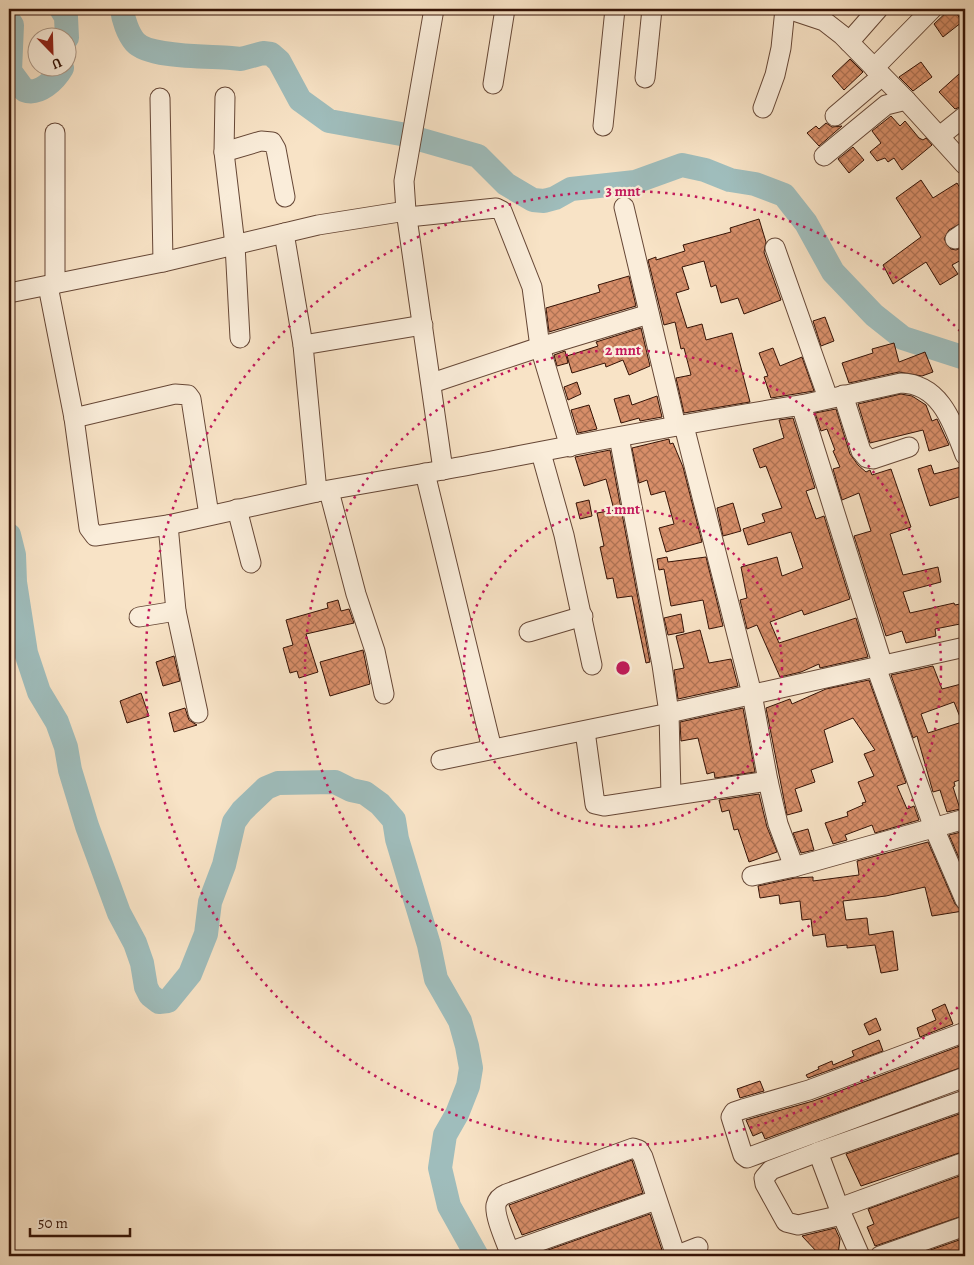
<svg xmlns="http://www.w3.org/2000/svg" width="974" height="1265" viewBox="0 0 974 1265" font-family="Alegreya,serif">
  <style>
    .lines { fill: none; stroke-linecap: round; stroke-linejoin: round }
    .river { stroke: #9fbdbc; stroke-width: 24 }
    .building { fill: url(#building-cross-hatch); stroke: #351306; fill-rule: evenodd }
    .minor-casing { stroke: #664736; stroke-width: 21 }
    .minor { stroke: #faedda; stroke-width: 19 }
    .ring { fill: none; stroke: #c2185b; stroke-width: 2.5; stroke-dasharray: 2.5 5 }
    .centre { fill: #c2185b; stroke: #faedda; stroke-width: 2.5 }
    .ring-label { font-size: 15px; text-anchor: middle; font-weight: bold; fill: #c2185b; stroke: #faedda; stroke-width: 4.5; stroke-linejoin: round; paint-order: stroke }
  </style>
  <defs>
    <pattern id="building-cross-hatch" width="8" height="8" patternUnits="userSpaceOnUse" patternTransform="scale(1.25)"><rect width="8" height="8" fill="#d78e69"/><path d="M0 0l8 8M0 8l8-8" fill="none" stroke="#af7354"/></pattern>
  </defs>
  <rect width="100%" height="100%" fill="#f8e3c6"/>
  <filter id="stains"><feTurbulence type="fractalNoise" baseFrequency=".004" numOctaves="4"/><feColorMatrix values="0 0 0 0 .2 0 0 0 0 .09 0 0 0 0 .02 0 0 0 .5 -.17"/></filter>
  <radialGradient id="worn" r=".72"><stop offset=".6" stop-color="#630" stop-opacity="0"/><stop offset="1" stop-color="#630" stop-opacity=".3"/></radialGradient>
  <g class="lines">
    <!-- river -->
    <g class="river">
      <path d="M61 9 66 17 67 38"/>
      <path d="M122 9C123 19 128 34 135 42 149 58 209 56 231 58L241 59 263 53 271 54 279 61 300 100 329 121 401 134 478 156 506 184 533 200 544 201 555 198 571 189 635 182 682 165 705 170 730 180 755 184 784 195 806 223 833 272 874 315 903 338 965 358"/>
      <path d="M9 21 12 25 10 71 24 90C39 96 55 80 62 68"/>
      <path d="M9 535 14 555 15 582 26 653 39 692 57 722 66 747 70 770 87 826 119 913 135 943 142 963 146 987 150 995 159 1002 168 1001 190 974 206 934 210 902 224 865 234 822 242 811 266 788 278 783 335 782 351 790 365 793 380 804 394 820 397 839 429 945 436 979 460 1021 467 1046 471 1068 468 1086 457 1114 445 1135 440 1168 449 1206 477 1256"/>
    </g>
  </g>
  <!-- building -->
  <g class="building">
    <path d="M950 9H954L962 22 943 37 934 24Z"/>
    <path d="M850 59 863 72 844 90 832 76Z"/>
    <path d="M921 62 932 77 913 91 899 77Z"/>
    <path d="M959 74 965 81V105L955 109 939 92Z"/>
    <path d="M891 116 900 126 905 121 919 138 923 140 926 138 932 145 902 170 894 158 888 162 885 158 877 161 870 152 881 143 872 131Z"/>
    <path d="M826 123 832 127 842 126 819 146 807 133 816 126 819 129Z"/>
    <path d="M853 147 864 160 849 173 838 159Z"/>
    <path d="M921 180 933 198 957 183 965 196V221L949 230 944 239 951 249 956 250 965 246V258L952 265 958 274 940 285 926 262 893 284 883 265 921 237 896 198Z"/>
    <path d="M759 219 766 242 764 252 781 300 744 314 738 298 721 303 716 285 711 287 704 261 682 267 689 289 676 293 687 328 702 324 706 340 732 333 750 402 684 413 676 378 691 375 684 348 681 349 675 322 664 325 648 260 656 257V260L685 251 683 245 731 232 730 228Z"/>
    <path d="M629 276 636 306 549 332 546 308 600 292 598 285Z"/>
    <path d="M825 317 834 341 821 346 813 321Z"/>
    <path d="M641 328 650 366 629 375 623 360 606 367 605 363 572 373 567 356 598 346 596 342Z"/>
    <path d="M894 343 899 362 925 352 933 372 922 376 899 372 849 383 842 363 873 353 872 349Z"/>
    <path d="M773 348 780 366 802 357 814 391 771 398 764 377 768 376 759 353Z"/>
    <path d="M565 351 568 363 557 366 554 355Z"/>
    <path d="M577 382 581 394 568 400 564 387Z"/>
    <path d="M901 394 912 396 926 405 932 421 937 419 949 445 929 451 923 430 870 443 858 404Z"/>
    <path d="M629 395 632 405 657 396 662 417 640 421 639 418 621 423 614 399Z"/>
    <path d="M589 405 597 429 578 433 571 410Z"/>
    <path d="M836 409 850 454 858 465 866 472 870 470 872 475 891 469 911 527 890 534 903 575 938 567 941 582 903 592 910 613 954 603 955 605 965 603V623L935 629 936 636 906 643 902 631 886 636 854 536 871 531 859 493 842 500 833 469 840 467 833 451 835 450 827 429 821 431 815 413Z"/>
    <path d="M793 418 815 488 806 491 816 519 824 516 850 599 804 615 802 610 770 622 779 643 856 618 868 657 820 668 819 664 801 672 780 677 757 625 747 629 740 600 747 598 741 567 777 557 782 576 803 568 791 532 748 545 743 529 765 522 762 514 782 508 766 466 760 468 753 449 784 438 779 420Z"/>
    <path d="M669 439 670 444 673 443 683 467 702 542 666 552 659 528 674 524 665 491 651 495 647 480 639 483 632 448Z"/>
    <path d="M610 450 650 662 646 663 632 596 617 598 613 578 607 579 600 547 604 546 597 513 614 510 606 479 584 486 575 457Z"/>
    <path d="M931 465 934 474 965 466V495L930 506 918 469Z"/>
    <path d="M589 500 592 516 580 519 576 503Z"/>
    <path d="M733 503 741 531 723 536 717 508Z"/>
    <path d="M667 557 668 562 706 557 723 626 709 629 703 600 671 606 664 569 659 570 657 559Z"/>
    <path d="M338 600 341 611 349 609 354 623 306 634 318 672 299 678 297 671 290 673 283 648 293 645 286 620 328 608 327 603Z"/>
    <path d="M681 614 684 632 668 635 664 618Z"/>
    <path d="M700 630 709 663 731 659 738 686 678 699 674 670 684 668 676 636Z"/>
    <path d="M363 650 370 684 330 696 320 662Z"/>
    <path d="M174 656 180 681 163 686 156 662Z"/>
    <path d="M933 666 942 689 965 683V778L954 782 955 786 953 787 960 809 947 812 940 790 933 792 917 736 913 738 891 675ZM954 702 962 722 928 733 921 714Z"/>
    <path d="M869 680 906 783 897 786 907 809 914 806 919 820 875 833 872 825 845 835 847 840 833 844 825 823 848 816 847 812 863 805 862 803 866 802 858 782 874 776 864 754 875 750 853 718 824 730 833 762 811 770 815 782 795 789 802 811 787 815 766 708 790 699 792 704 826 689Z"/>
    <path d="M141 693 149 716 127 723 120 701Z"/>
    <path d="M185 708 189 720 197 725 174 732 169 713Z"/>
    <path d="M743 708 755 772 715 778 714 772 707 774 698 738 681 741 680 722Z"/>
    <path d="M759 794 767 827 777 852 749 862 738 829 734 830 729 810 722 812 719 800Z"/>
    <path d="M808 829 814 850 801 853 793 833Z"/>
    <path d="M965 831V872L949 835Z"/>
    <path d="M928 842 955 904 963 911 932 916 925 887 886 896 843 901 846 920 867 918 869 935 893 931 898 970 881 973 875 945 847 948V945L827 947 825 934 813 936 811 919 802 920 800 901 780 904 779 895 760 898 758 886 795 878 813 877V881L859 875 857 861Z"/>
    <path d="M945 1004 953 1024 920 1037 917 1028 936 1020 932 1010Z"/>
    <path d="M876 1018 881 1030 869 1035 864 1024Z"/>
    <path d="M879 1040 883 1051 808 1078 806 1075 819 1069 818 1067 832 1061 833 1065 854 1056 852 1051Z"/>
    <path d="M965 1044V1066L765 1139 762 1132 753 1136 746 1120 813 1101Z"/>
    <path d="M760 1081 764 1091 740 1098 737 1089Z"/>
    <path d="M965 1112V1151L861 1186 846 1154Z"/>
    <path d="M632 1160 643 1193 522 1235 509 1205Z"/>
    <path d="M965 1174V1215L875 1246 867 1227 874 1224 868 1209Z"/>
    <path d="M650 1214 664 1256H531Z"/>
    <path d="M835 1228 840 1239 838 1255 818 1253 802 1236Z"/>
    <path d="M965 1238V1256H913Z"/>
  </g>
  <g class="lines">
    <defs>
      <g id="minor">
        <path d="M434 9 404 181 406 211 443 470C563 448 681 423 801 405L883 666"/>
        <path d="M788 9 824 21 842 35 906 100 965 165"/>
        <path d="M849 42 878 9"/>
        <path d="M874 68 932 9"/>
        <path d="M645 78 652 9"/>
        <path d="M493 84 505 9"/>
        <path d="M225 97 224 152 235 245 240 338"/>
        <path d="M160 98 163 262"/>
        <path d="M763 108 775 75 781 48 785 9"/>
        <path d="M835 116 882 76"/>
        <path d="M603 126 615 9"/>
        <path d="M55 133V284"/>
        <path d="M940 136 965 116"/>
        <path d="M224 152 261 141 272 142 276 149 285 197"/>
        <path d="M824 156 886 105 906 100"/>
        <path d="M624 207 676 426"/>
        <path d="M408 217 496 208 502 211 532 287 540 347 570 447"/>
        <path d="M284 233 303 345"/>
        <path d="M955 239 965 232"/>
        <path d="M775 248 828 398"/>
        <path d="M48 286 74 418 89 528 95 536 168 525 317 492 443 470"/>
        <path d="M9 293 163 262 318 225 406 211"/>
        <path d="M432 383 540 347 649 314"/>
        <path d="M843 395 861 451 867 458 873 459 909 447"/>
        <path d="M801 405 901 383C941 384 953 424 965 455"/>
        <path d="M74 418 175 394 188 395 191 399 209 515"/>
        <path d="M684 426 752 694 768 781 778 824 794 867 965 819"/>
        <path d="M619 437 662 665 669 713 671 795"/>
        <path d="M541 453 564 535 592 665"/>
        <path d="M425 473 492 749"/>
        <path d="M329 491 356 594 375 651 384 694"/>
        <path d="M317 492 303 345 423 325"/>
        <path d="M237 509 251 563"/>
        <path d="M168 525 176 611 198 713"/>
        <path d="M139 617 176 611"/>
        <path d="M529 632 583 616"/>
        <path d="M876 667 934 828 965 900"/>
        <path d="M585 731 595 804 604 806 768 781"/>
        <path d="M441 760 669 713 965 647"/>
        <path d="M752 876 794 867"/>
        <path d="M965 1032 809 1090 743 1109 734 1112 731 1117 743 1155 747 1158 965 1077"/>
        <path d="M818 1152 771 1170 764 1178 765 1184 786 1222 798 1225 842 1215"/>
        <path d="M839 1208 965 1162"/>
        <path d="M509 1252 656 1200"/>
        <path d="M511 1256C507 1244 494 1217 496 1205 497 1200 501 1196 506 1194L633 1148 639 1150 643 1157 676 1256"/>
        <path d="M675 1256 698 1247"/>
        <path d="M860 1256 839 1208 818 1152 965 1100"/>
        <path d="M880 1256 965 1226"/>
      </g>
    </defs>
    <!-- minor casing -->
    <use href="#minor" class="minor-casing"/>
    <!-- minor -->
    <use href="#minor" class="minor"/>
  </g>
  <!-- distance rings -->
  <g class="ring">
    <circle cx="623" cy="668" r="159"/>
    <circle cx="623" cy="668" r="318"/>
    <path d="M963 1002A477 477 0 1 1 963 334"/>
  </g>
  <circle cx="623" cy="668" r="8" class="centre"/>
  <g class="ring-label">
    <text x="623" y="196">3 mnt</text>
    <text x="623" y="355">2 mnt</text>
    <text x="623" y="514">1 mnt</text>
  </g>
  <!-- margin -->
  <rect width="974" height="1265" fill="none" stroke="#f8e3c6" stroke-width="30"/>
  <rect x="10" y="10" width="954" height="1245" fill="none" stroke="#351306" stroke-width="2.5"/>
  <rect x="15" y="15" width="944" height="1235" fill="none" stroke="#351306"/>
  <!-- north arrow -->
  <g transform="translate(52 52) rotate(157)"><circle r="24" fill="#faedda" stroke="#ab9685"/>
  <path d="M0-4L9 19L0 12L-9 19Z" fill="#8f2418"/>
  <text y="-8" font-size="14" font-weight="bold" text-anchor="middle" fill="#351306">U</text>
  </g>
  <!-- scale -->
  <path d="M30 1228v8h100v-8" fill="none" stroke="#351306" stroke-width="2.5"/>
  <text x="38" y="1228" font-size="15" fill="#351306" stroke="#faedda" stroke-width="4" paint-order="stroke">50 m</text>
  <rect width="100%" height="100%" filter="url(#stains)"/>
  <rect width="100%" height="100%" fill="url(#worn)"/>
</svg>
